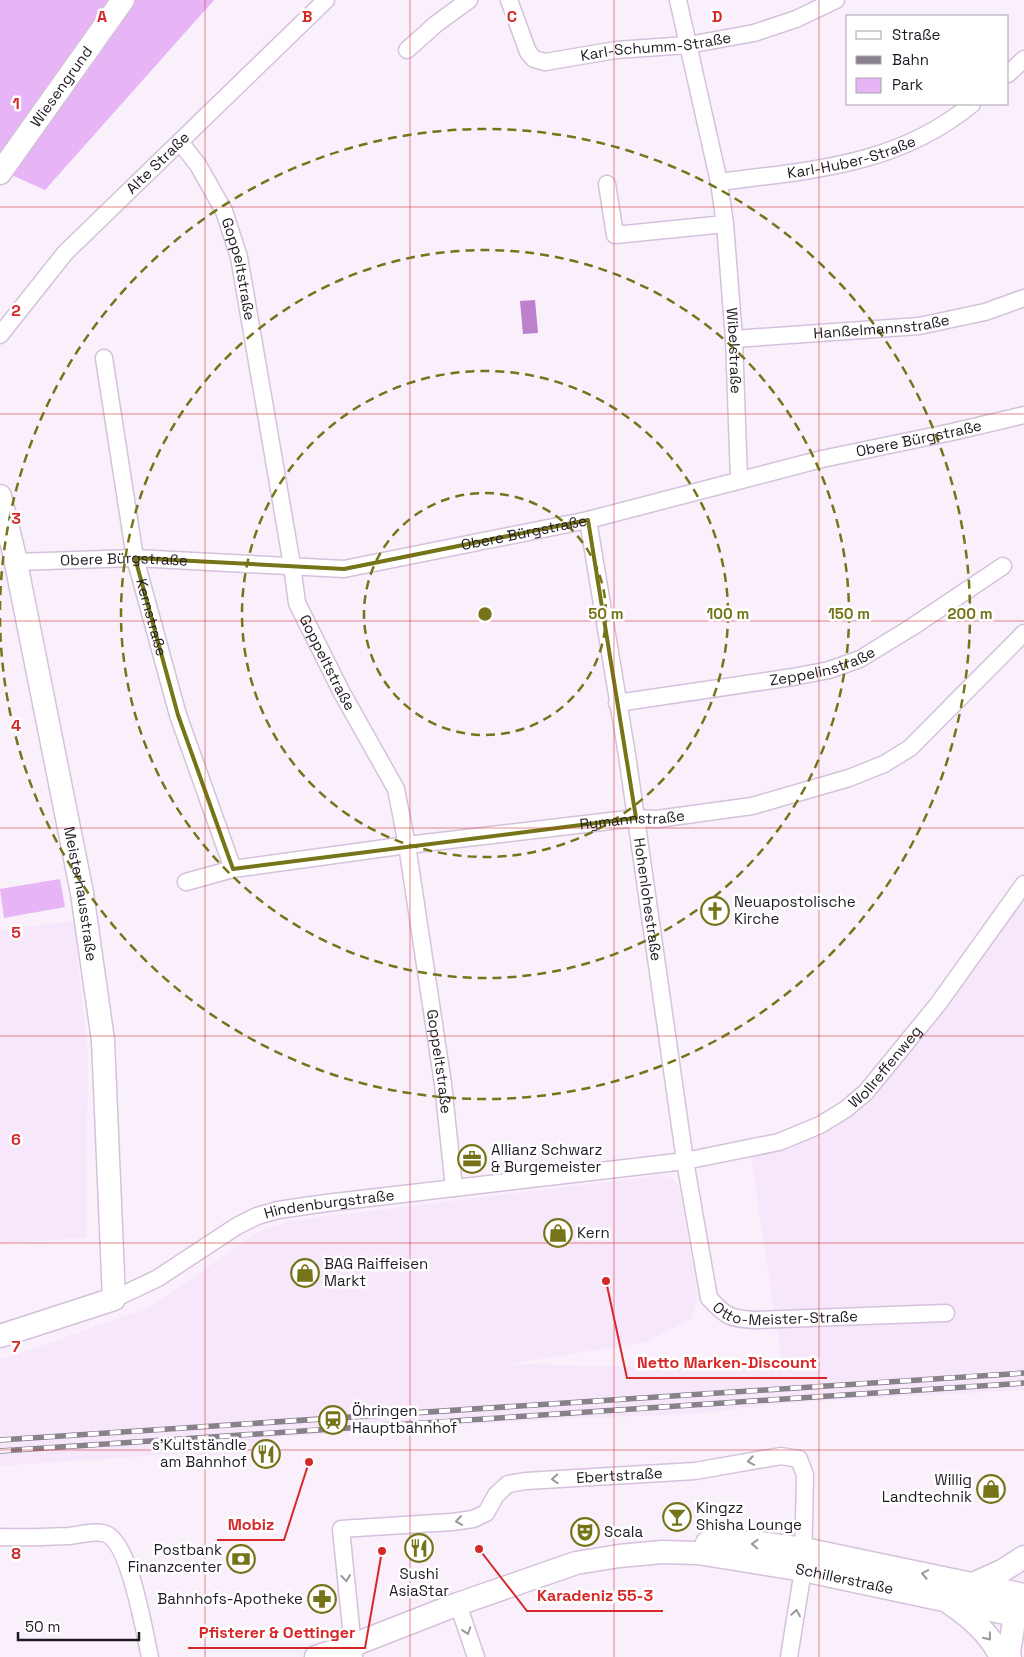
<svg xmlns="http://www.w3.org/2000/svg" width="1024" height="1657" viewBox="0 0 1024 1657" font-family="'Space Grotesk',sans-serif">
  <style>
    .built { fill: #f7e7fb }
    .green { fill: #e7b4f5 }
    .water { fill: #bc80cd }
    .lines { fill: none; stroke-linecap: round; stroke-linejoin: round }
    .street-casing { stroke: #d6c1dc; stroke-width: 19 }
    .secondary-casing { stroke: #d6c1dc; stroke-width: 25 }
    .street { stroke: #fff; stroke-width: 16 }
    .secondary { stroke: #fff; stroke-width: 22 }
    .rail-casing { stroke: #88808b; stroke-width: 5.5 }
    .rail { stroke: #fff; stroke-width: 4; stroke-dasharray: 11; stroke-linecap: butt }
    .oneway { stroke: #9b989c }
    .marked { fill: none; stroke: #757419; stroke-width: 4; stroke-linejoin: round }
    .grid { fill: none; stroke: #d62828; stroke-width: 1; stroke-opacity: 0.55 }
    .ring { fill: none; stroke: #757419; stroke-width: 2.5; stroke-dasharray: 9 6 }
    .labels { text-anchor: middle; stroke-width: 5; stroke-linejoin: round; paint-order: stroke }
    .street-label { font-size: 15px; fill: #201923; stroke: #fff }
    .poi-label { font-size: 15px; fill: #201923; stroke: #fff; text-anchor: start }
    .grid-label { font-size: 16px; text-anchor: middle; font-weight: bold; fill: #d62828; stroke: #fff; stroke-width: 5; stroke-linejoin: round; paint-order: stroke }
    .centre { fill: #757419; stroke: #fff; stroke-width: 2.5 }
    .ring-label { font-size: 15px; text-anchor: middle; font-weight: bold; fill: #757419; stroke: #fff; stroke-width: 5; stroke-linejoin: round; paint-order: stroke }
    .leader { fill: none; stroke: #d62828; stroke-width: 2 }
    .callout-dot { fill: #d62828; stroke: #fff; stroke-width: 2 }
    .callout-label { font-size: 16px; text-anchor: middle; font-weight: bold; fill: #d62828; stroke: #fff; stroke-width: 5; stroke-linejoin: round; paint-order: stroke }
  </style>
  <rect width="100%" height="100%" fill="#f9f0fc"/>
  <!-- built -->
  <g class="built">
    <path d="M1024 892V1390L787 1403 706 1413 543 1420 381 1430 268 1438 248 1453 194 1457 189 1453 0 1466V1360L149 1308 258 1232 289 1221 663 1175 674 1179 679 1186 698 1298 690 1320 646 1342 509 1364 783 1370 750 1151 847 1107Z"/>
    <path d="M74 921 88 1054 86 1238 0 1243V930Z"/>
  </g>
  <!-- green -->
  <g class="green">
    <path d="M0 0H214L45 190 0 170Z"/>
    <path d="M60 879 65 907 4 918 0 889Z"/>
  </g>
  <!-- water -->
  <path class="water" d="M535 300 538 333 523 334 520 301Z"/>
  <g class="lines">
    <defs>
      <g id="street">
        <path id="s1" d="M509 0 528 52 534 59 545 62 616 50 688 45 754 33 796 19 836 0"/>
        <path id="s2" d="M678 0 719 182 725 224 734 339 739 479"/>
        <path d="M407 50 436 24 469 0"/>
        <path d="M1008 74 1024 59"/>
        <path id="s3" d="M180 142 198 165 224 211 239 257 292 565 297 603 342 693 396 789 407 845 443 1084 454 1188"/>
        <path id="s4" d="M719 182C811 170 897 166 972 104"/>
        <path d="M607 184 615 235 725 224"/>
        <path id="s5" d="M0 335 65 253 326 0"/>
        <path id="s6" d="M734 339 919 326 985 312 1024 298"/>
        <path id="s7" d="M104 358 135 558 178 715 233 869"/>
        <path id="s8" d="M588 520 627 755 685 1161 709 1298C726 1317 731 1319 756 1320L946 1313"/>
        <path id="s9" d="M16 562 135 558 344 569 588 520 822 459 952 432 1024 415"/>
        <path id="s10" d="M617 703 793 677 829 670 860 659 912 627 1003 566"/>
        <path id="s11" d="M186 882 233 869 407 845 636 818 657 819 752 806 849 778 884 764 910 748 1024 633"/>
        <path id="s12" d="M114 1299 158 1278 237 1226 257 1216 278 1210 326 1203 685 1161 779 1142 820 1125 846 1109 866 1092 938 1004 1024 884"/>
        <path d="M0 1537C23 1538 46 1537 69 1536 80 1535 91 1531 103 1533 130 1538 144 1632 150 1657"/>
        <path d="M458 1604 476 1657"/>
        <path id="s13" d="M354 1657 341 1529 452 1522 473 1519 486 1513 496 1495 508 1484 526 1481 695 1471 781 1456 799 1459 805 1475 803 1570 789 1657"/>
      </g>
      <g id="secondary">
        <path id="s14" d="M0 173 123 0"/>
        <path id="s15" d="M0 496 14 553 82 893 103 1040 114 1299 0 1336"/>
        <path d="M707 1543H760L804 1549 1024 1595"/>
        <path d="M973 1584 1002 1571 1024 1557"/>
        <path d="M951 1604C972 1618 990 1634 1001 1657"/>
        <path id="s16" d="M316 1657 353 1645 458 1604 576 1563 619 1556 662 1552 698 1553 803 1570 1024 1617"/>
        <path d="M1010 1657 1009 1652 1015 1615 1021 1602"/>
      </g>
    </defs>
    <!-- street casing -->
    <use href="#street" class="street-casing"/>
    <!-- secondary casing -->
    <use href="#secondary" class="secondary-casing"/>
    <!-- street -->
    <use href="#street" class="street"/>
    <!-- secondary -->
    <use href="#secondary" class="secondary"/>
    <defs>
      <g id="rail">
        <path d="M0 1440 1024 1373"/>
        <path d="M0 1451 1024 1383"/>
      </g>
    </defs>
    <!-- rail casing -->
    <use href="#rail" class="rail-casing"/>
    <!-- rail -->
    <use href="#rail" class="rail"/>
  </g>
  <!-- one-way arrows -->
  <defs><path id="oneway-chevron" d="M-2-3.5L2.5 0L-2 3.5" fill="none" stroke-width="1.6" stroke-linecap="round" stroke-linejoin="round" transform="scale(1.25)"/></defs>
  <g class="oneway">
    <use href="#oneway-chevron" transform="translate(751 1461) rotate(170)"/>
    <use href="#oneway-chevron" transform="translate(555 1479) rotate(177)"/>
    <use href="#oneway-chevron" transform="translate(459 1521) rotate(172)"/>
    <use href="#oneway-chevron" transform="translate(755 1544) rotate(-178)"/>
    <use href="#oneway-chevron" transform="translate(925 1574) rotate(-169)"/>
    <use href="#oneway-chevron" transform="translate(346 1578) rotate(84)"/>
    <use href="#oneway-chevron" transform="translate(796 1613) rotate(-81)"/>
    <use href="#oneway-chevron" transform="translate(467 1631) rotate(71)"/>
    <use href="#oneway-chevron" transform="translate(988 1637) rotate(52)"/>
  </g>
  <!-- marked area -->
  <path class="marked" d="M588 520 636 818 233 869 178 715 135 558 344 569Z"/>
  <!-- grid -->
  <path class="grid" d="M205 0V1657M410 0V1657M614 0V1657M819 0V1657M0 207H1024M0 414H1024M0 621H1024M0 828H1024M0 1036H1024M0 1243H1024M0 1450H1024"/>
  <!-- distance rings -->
  <g class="ring">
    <circle cx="485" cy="614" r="121"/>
    <circle cx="485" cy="614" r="243"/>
    <circle cx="485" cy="614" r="364"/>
    <path d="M0 610A485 485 0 1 1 0 618"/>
  </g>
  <!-- icons -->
  <defs>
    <symbol id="church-ring" viewBox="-11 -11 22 22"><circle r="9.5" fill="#fff" stroke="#757419" stroke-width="1.5"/><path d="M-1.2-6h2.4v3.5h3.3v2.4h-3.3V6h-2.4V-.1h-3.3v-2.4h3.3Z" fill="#757419"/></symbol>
    <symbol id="office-ring" viewBox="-11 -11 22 22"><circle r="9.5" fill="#fff" stroke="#757419" stroke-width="1.5"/><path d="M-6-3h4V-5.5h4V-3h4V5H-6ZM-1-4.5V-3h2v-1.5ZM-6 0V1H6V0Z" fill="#757419"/></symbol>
    <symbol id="shop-ring" viewBox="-11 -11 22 22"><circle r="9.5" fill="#fff" stroke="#757419" stroke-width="1.5"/><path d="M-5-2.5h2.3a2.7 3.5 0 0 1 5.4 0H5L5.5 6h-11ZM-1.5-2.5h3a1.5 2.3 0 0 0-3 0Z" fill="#757419"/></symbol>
    <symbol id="station-ring" viewBox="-11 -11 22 22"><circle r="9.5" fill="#fff" stroke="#757419" stroke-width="1.5"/><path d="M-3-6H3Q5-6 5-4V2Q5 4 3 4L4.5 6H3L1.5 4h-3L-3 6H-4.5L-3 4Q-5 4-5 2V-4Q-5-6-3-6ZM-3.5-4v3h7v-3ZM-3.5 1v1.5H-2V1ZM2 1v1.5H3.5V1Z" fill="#757419"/></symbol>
    <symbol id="restaurant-ring" viewBox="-11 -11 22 22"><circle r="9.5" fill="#fff" stroke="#757419" stroke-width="1.5"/><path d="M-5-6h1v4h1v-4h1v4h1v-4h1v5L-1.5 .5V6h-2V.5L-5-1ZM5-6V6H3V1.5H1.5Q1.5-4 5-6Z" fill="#757419"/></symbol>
    <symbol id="bar-ring" viewBox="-11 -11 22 22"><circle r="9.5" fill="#fff" stroke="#757419" stroke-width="1.5"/><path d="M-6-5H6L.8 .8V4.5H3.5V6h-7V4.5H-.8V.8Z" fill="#757419"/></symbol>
    <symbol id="theatre-ring" viewBox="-11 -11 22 22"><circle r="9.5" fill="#fff" stroke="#757419" stroke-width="1.5"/><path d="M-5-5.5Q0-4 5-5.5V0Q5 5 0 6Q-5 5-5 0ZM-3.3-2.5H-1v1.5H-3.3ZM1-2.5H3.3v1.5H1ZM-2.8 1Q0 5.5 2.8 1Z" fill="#757419"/></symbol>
    <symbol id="bank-ring" viewBox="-11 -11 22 22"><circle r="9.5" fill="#fff" stroke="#757419" stroke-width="1.5"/><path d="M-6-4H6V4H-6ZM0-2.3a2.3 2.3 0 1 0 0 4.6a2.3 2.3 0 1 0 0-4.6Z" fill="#757419"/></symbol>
    <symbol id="pharmacy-ring" viewBox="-11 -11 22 22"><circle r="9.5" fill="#fff" stroke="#757419" stroke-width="1.5"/><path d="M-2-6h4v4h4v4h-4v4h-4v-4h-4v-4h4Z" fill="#757419"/></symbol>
  </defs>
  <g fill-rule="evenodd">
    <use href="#church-ring" x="699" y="895" width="32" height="32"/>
    <use href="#office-ring" x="456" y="1143" width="32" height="32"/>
    <use href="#shop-ring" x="542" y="1217" width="32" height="32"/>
    <use href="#shop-ring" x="289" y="1257" width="32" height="32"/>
    <use href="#station-ring" x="317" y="1404" width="32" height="32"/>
    <use href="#restaurant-ring" x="250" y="1438" width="32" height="32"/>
    <use href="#shop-ring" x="975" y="1473" width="32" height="32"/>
    <use href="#bar-ring" x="661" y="1501" width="32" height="32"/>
    <use href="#theatre-ring" x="569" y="1516" width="32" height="32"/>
    <use href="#restaurant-ring" x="403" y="1532" width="32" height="32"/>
    <use href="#bank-ring" x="225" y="1543" width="32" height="32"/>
    <use href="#pharmacy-ring" x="306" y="1583" width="32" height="32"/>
  </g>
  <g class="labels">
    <!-- street labels -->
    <g class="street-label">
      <text dy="5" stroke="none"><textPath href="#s1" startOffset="188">Karl-Schumm-Straße</textPath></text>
      <text dy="5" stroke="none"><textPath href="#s14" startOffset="106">Wiesengrund</textPath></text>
      <text dy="5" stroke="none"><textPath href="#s4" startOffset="135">Karl-Huber-Straße</textPath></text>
      <text dy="5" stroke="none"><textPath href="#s5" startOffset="234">Alte Straße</textPath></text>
      <text dy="5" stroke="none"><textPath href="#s3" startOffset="142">Goppeltstraße</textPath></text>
      <text dy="5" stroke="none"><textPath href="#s6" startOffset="148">Hanßelmannstraße</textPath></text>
      <text dy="5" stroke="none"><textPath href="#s2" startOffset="356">Wibelstraße</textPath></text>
      <text dy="5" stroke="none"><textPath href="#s9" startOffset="918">Obere Bürgstraße</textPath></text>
      <text dy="5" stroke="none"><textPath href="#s9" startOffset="512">Obere Bürgstraße</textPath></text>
      <text dy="5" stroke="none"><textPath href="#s9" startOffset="108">Obere Bürgstraße</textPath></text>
      <text dy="5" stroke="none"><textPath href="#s7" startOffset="264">Kernstraße</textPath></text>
      <text dy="5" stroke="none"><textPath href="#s3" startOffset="548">Goppeltstraße</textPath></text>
      <text dy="5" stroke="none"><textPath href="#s10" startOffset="209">Zeppelinstraße</textPath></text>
      <text dy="5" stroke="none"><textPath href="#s11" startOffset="451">Rymannstraße</textPath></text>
      <text dy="5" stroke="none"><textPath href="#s15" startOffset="406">Meisterhausstraße</textPath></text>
      <text dy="5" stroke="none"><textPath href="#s8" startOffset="384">Hohenlohestraße</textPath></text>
      <text dy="5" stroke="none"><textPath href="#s3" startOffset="968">Goppeltstraße</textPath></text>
      <text dy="5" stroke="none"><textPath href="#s12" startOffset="826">Wollreffenweg</textPath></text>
      <text dy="5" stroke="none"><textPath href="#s12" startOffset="239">Hindenburgstraße</textPath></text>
      <text dy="5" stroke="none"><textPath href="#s8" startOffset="870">Otto-Meister-Straße</textPath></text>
      <text dy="5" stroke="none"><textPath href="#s13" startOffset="424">Ebertstraße</textPath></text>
      <text dy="5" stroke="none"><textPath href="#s16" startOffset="548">Schillerstraße</textPath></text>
    </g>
    <!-- poi labels -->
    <g class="poi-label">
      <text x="734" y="907">Neuapostolische<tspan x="734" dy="17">Kirche</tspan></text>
      <text x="491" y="1155">Allianz Schwarz<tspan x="491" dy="17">&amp; Burgemeister</tspan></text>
      <text x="577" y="1238">Kern</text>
      <text x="324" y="1269">BAG Raiffeisen<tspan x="324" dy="17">Markt</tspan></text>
      <text x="352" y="1416">Öhringen<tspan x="352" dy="17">Hauptbahnhof</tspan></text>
      <text x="247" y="1450" text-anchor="end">s'Kultständle<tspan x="247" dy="17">am Bahnhof</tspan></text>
      <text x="972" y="1485" text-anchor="end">Willig<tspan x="972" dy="17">Landtechnik</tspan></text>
      <text x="696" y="1513">Kingzz<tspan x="696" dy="17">Shisha Lounge</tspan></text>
      <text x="604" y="1537">Scala</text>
      <text x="222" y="1555" text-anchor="end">Postbank<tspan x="222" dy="17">Finanzcenter</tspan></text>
      <text x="419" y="1579" text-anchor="middle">Sushi<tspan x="419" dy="17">AsiaStar</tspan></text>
      <text x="303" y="1604" text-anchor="end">Bahnhofs-Apotheke</text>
    </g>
  </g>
  <g class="grid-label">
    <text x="102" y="22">A</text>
    <text x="307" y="22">B</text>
    <text x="512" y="22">C</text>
    <text x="717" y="22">D</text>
    <text x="16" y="109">1</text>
    <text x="16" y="316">2</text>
    <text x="16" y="524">3</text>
    <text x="16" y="731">4</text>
    <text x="16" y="938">5</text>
    <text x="16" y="1145">6</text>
    <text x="16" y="1352">7</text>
    <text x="16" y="1559">8</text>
  </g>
  <circle cx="485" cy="614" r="8" class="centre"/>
  <g class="ring-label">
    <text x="606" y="619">50 m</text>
    <text x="728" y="619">100 m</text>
    <text x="849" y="619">150 m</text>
    <text x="970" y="619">200 m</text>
  </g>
  <!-- callouts -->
  <path class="leader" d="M606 1281L627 1378H827M309 1462L284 1540H217M479 1549L527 1611H663M382 1551L365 1648H188"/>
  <g class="callout-dot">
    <circle cx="606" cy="1281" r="5"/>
    <circle cx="309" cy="1462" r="5"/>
    <circle cx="479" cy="1549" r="5"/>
    <circle cx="382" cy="1551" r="5"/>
  </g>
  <g class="callout-label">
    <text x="727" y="1368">Netto Marken-Discount</text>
    <text x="251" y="1530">Mobiz</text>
    <text x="595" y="1601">Karadeniz 55-3</text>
    <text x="277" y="1638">Pfisterer &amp; Oettinger</text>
  </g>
  <!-- legend -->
  <rect x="846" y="15" width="162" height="90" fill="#ffffff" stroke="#a6a3a7"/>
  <rect x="856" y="31" width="25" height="8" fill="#ffffff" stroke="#a6a3a7"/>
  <text x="892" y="40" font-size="15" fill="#201923">Straße</text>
  <rect x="856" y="56" width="25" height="8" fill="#88808b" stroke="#a6a3a7"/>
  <text x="892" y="65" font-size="15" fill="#201923">Bahn</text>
  <rect x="856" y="78" width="25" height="15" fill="#e7b4f5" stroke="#a6a3a7"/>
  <text x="892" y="90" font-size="15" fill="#201923">Park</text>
  <!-- scale -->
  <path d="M18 1632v8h121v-8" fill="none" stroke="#201923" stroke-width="2.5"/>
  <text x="25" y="1632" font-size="15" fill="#201923" stroke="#ffffff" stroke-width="4" paint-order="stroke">50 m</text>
</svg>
